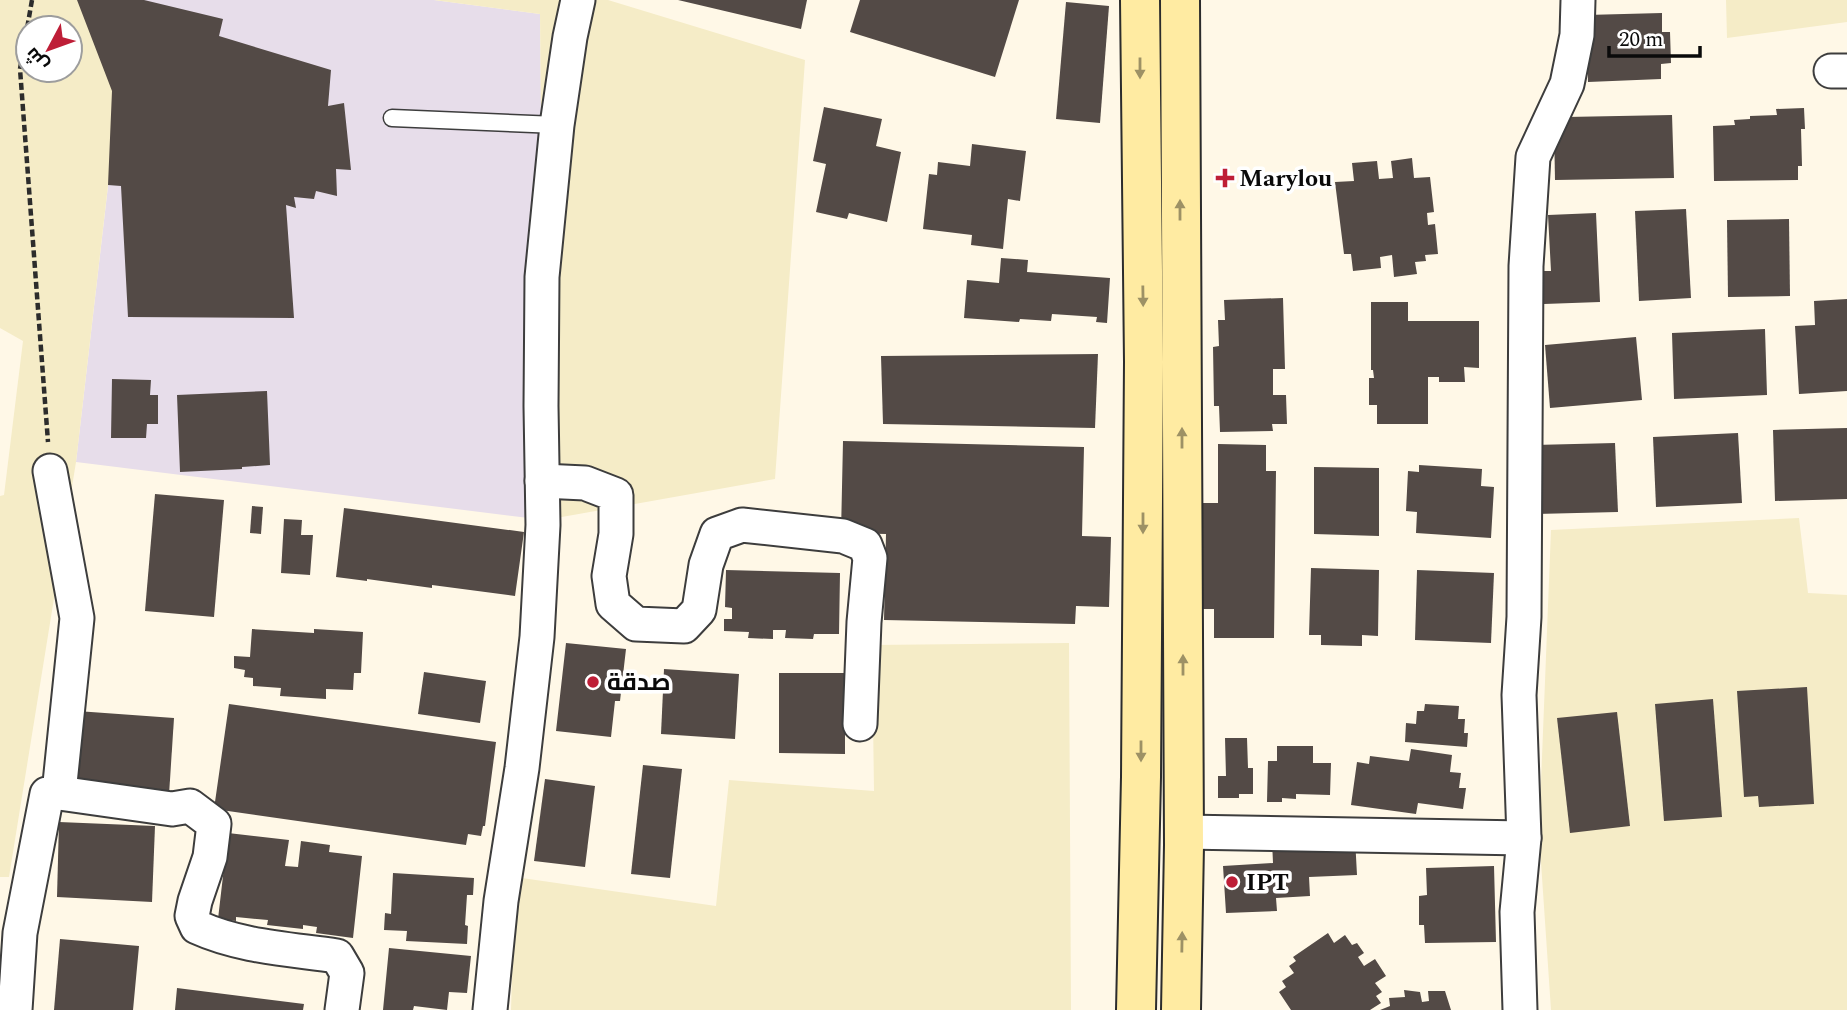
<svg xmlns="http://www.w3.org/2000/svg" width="1847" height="1010" viewBox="0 0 1847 1010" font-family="Spectral,Cairo,serif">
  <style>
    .industrial { fill: #e7ddea }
    .farmland { fill: #f5ecc7; fill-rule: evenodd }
    .building { fill: #534a46 }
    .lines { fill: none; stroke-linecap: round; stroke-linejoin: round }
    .lane-casing { stroke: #3d3d3d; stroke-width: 19 }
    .street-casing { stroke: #3d3d3d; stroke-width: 37 }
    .secondary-casing { stroke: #2c2c2c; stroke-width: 42 }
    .path { stroke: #2c2c2c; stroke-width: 4.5; stroke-dasharray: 7 3.5; stroke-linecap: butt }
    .lane { stroke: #fff; stroke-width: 16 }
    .street { stroke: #fff; stroke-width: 33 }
    .secondary { stroke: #ffeba2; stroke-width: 38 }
    .oneway { fill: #9d9165 }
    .poi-dot { fill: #be1e37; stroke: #fff; stroke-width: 2.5 }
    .labels { text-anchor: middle; stroke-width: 7; stroke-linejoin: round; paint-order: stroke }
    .poi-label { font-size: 24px; font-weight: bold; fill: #0a0a0a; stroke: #fff; text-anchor: start }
  </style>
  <rect width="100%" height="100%" fill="#fff8e7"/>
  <!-- industrial -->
  <path class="industrial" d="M111 0H434L540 14 545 520 76 462 118 100Z"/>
  <!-- farmland -->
  <g class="farmland">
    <path d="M0 0H111L118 99 76 462 9 877H0V496L4 495 23 341 0 328ZM28 28H70V70H28Z"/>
    <path d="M434 0H608L805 60 775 479 545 520 540 14Z"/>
    <path d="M1726 0H1847V22L1727 38Z"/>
    <path d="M1799 518 1808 593 1847 595V1010H1551L1539 833 1551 530Z"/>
    <path d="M1069 643 1071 1010H511L515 877 716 906 729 780 874 791 872 645Z"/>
  </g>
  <!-- building -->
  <g class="building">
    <path d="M77 0H144L223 19 219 36 331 70 328 106 344 103 351 170 336 169 337 196 316 191 314 199 294 197 296 208 286 205 294 318 128 317 121 186 108 185 112 91Z"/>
    <path d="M678 0H807L801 29Z"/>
    <path d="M860 0H1019L995 77 850 32Z"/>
    <path d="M1066 2 1109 6 1100 123 1056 119Z"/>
    <path d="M1662 13V32H1670L1671 63 1661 64V79L1588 82 1586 15Z"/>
    <path d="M824 107 882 119 876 146 901 152 887 222 849 213 847 219 816 212 826 164 813 161Z"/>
    <path d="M1804 108 1805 129H1801L1802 166H1798V180L1714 181 1713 126 1735 125 1734 120 1750 119V116L1777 115 1776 109Z"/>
    <path d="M1672 115 1674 178 1555 180 1554 126 1566 117Z"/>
    <path d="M972 144 1026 151 1020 201 1008 199 1003 249 971 245 972 235 923 229 929 174 937 175 938 162 970 166Z"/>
    <path d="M1412 158 1414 178 1430 177 1434 212 1427 213 1428 225 1435 224 1438 254 1425 255 1426 261 1415 262 1417 274 1394 277 1392 255 1380 257 1381 268 1353 271 1351 254H1344L1335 182 1354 181 1352 163 1377 161 1379 179 1393 178 1391 161Z"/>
    <path d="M1686 209 1691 298 1639 301 1635 211Z"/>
    <path d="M1596 213 1600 302 1544 304 1543 286H1538L1537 271H1551L1548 215Z"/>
    <path d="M1789 219 1790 296 1728 297 1727 220Z"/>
    <path d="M1001 258 1028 260 1027 272 1110 278 1107 323 1096 322 1097 317 1052 314 1051 321 1020 319 1019 322 964 318 967 280 999 283Z"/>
    <path d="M1283 298 1285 369H1273V395H1286L1287 424H1272L1273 431 1220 432 1219 406H1214L1213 347 1219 346 1218 320H1225L1224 300Z"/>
    <path d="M1847 299V391L1799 394 1795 326 1815 325 1814 301Z"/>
    <path d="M1371 302H1408V321H1479V368L1464 367 1465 382H1439V377H1428V424H1377V405H1369V378H1374L1373 370H1371Z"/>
    <path d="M1765 329 1767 395 1674 399 1672 333Z"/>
    <path d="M1636 337 1642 400 1550 408 1545 345Z"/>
    <path d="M1098 354 1095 428 883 424 881 356Z"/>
    <path d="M112 379 151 380 150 395H158V424H147L146 438H111Z"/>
    <path d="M267 391 270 465 242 467V469L180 472 177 395Z"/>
    <path d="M1847 428V499L1775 501 1773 430Z"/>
    <path d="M1738 433 1742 503 1656 507 1653 437Z"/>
    <path d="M843 441 1084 447 1082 536 1111 537 1109 607 1076 606 1075 624 884 620 886 534 841 533Z"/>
    <path d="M1615 443 1618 512 1536 514 1534 445Z"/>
    <path d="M1218 444 1266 445V471H1276L1274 638H1214V609H1198V503H1218Z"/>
    <path d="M1419 465 1482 469 1481 486 1494 487 1491 538 1416 533 1417 512 1406 511 1408 471 1419 472Z"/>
    <path d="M1314 467 1379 468V536L1314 534Z"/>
    <path d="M155 494 224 500 214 617 145 611Z"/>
    <path d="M252 506 263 507 261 534 250 533Z"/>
    <path d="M344 508 524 532 515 596 432 585V588L367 579V581L336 577Z"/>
    <path d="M284 519 302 520 301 535H313L310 575 281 573Z"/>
    <path d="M1311 568 1379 570 1378 636 1362 635V646L1321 645V635H1309Z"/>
    <path d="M726 570 840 573 839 634H814L813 639 785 638 786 630H773V639L748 638 749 632 724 631V619H732V608L725 607Z"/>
    <path d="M1417 570 1494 573 1491 643 1415 640Z"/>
    <path d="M252 629 314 633V629L363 632 361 673H354L353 690 326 689V699L280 696 281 688 253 686V678L244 677 245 670 234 668V656L250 657Z"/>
    <path d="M566 643 626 649 620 701H615L611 737 556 731Z"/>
    <path d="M664 669 739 674 735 739 661 734Z"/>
    <path d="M424 672 486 681 480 723 418 714Z"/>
    <path d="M779 673H845V754L779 753Z"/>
    <path d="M1807 687 1814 804 1759 807 1758 796 1744 797 1737 691Z"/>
    <path d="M1713 699 1722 817 1664 821 1655 704Z"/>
    <path d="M229 704 496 742 485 826H483L481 836 468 834 466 845 214 809Z"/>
    <path d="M1425 704 1459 706 1458 719H1465L1464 733H1468L1467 747 1405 742 1406 723 1416 724 1417 711H1424Z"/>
    <path d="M77 711 174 718 169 795 71 788Z"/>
    <path d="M1617 712 1630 826 1570 833 1557 718Z"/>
    <path d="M1225 738H1247L1248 768H1253V794H1239V798H1218V776H1226Z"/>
    <path d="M1277 746H1313V763H1331L1330 795 1296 794V799L1282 798V802H1267L1268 761H1277Z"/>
    <path d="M1411 749 1452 755 1450 772 1461 773 1459 788H1466L1463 809 1418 803 1416 814 1351 805 1357 762 1369 764 1370 756 1409 761Z"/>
    <path d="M643 765 682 769 670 878 631 874Z"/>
    <path d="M545 779 595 786 585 867 534 861Z"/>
    <path d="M59 822 155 826 152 902 57 897Z"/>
    <path d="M228 833 289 840 285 866 298 867 301 841 330 845 329 852 362 856 353 938 316 933 317 927 303 925V929L267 925 268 920 236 917V921L218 919Z"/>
    <path d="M1355 838 1357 875 1309 877 1310 896 1276 898 1277 911 1226 913 1223 866 1273 863 1272 841Z"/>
    <path d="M1494 866 1496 942 1425 943 1424 925H1419V896L1427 895 1426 868Z"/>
    <path d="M393 873 474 878 473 895H467L465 925 468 926 467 944 406 941 407 931 384 930 385 913 391 914Z"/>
    <path d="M1328 933 1334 943 1345 935 1352 945 1357 943 1364 953 1358 957 1364 966 1375 959 1386 976 1375 983 1382 992 1376 996 1381 1003 1370 1010H1291L1279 992 1286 987 1282 981 1294 973 1289 966 1296 961 1293 957Z"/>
    <path d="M60 939 139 946 133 1010H54Z"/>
    <path d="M389 948 471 956 467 993 449 992 447 1010 414 1006 413 1010H383Z"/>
    <path d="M177 988 304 1004 303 1010H175Z"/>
    <path d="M1404 990 1420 992 1422 1002 1429 1001 1428 991H1445L1451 1010H1380L1390 1006 1389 998 1405 997Z"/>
  </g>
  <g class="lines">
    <defs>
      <path id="lane" d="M392 118 557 125"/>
      <g id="street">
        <path d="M1831 71H1847"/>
        <path d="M542 481 585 483 616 495V534L609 576 613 604 636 624 684 626 699 610 706 565 717 534 742 525 843 536 865 545 870 558 864 622 860 724"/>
        <path d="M59 793 172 809 190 806 214 824 210 857 195 901 192 916 197 927C241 947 290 949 337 956L347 973 342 1010"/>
        <path d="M1184 832 1524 838"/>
        <path d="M15 1010 20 933 47 794 59 793 77 618 50 471"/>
        <path d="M490 1010 501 901 522 768 537 637 543 525 541 406 542 277 557 125 570 37 578 0"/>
        <path d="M1520 1010 1517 912 1524 838 1519 695 1524 617 1526 266 1533 157 1567 84 1577 35 1578 0"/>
      </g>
      <g id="secondary">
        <path d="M1180 0 1184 845 1181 1010"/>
        <path d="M1136 1010 1141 777 1144 362 1140 0"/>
      </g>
    </defs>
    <!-- lane casing -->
    <use href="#lane" class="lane-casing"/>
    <!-- street casing -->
    <use href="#street" class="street-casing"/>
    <!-- secondary casing -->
    <use href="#secondary" class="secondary-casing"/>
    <!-- path -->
    <path class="path" d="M32 0 20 69 48 442"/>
    <!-- lane -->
    <use href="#lane" class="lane"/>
    <!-- street -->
    <use href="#street" class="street"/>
    <!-- secondary -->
    <use href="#secondary" class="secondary"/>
  </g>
  <!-- one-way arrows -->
  <defs><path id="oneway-solid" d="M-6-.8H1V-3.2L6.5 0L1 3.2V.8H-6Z" transform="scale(1.75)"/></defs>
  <g class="oneway">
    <use href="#oneway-solid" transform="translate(1140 68) rotate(90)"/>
    <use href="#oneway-solid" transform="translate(1180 210) rotate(-90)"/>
    <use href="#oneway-solid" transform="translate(1143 296) rotate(89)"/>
    <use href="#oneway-solid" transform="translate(1182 438) rotate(-90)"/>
    <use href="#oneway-solid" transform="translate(1143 523) rotate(90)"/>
    <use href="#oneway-solid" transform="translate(1183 665) rotate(-90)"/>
    <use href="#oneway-solid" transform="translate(1141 751) rotate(90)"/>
    <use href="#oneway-solid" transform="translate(1182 942) rotate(-89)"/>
  </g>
  <!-- markers -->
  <g class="poi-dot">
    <path d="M1221.5 167.5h7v7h7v7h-7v7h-7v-7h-7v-7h7z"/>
    <circle cx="593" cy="682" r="7"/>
    <circle cx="1232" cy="882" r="7"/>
  </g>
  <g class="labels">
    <!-- poi labels -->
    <g class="poi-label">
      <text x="1239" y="186">Marylou</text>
      <text x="607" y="690">صدقة</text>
      <text x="1246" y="890">IPT</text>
    </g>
  </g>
  <!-- north arrow -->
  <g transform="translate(49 49) rotate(229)"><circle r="33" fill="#ffffff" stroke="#9d9d9d" stroke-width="2"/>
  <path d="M0-5L12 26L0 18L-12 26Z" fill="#be1e37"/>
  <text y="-10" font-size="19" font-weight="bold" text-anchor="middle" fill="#0a0a0a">ش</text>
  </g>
  <!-- scale -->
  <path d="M1609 46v10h91v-10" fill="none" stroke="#0a0a0a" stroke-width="3.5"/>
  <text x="1619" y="46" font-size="21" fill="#0a0a0a" stroke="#ffffff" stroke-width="5" paint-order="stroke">20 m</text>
</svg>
